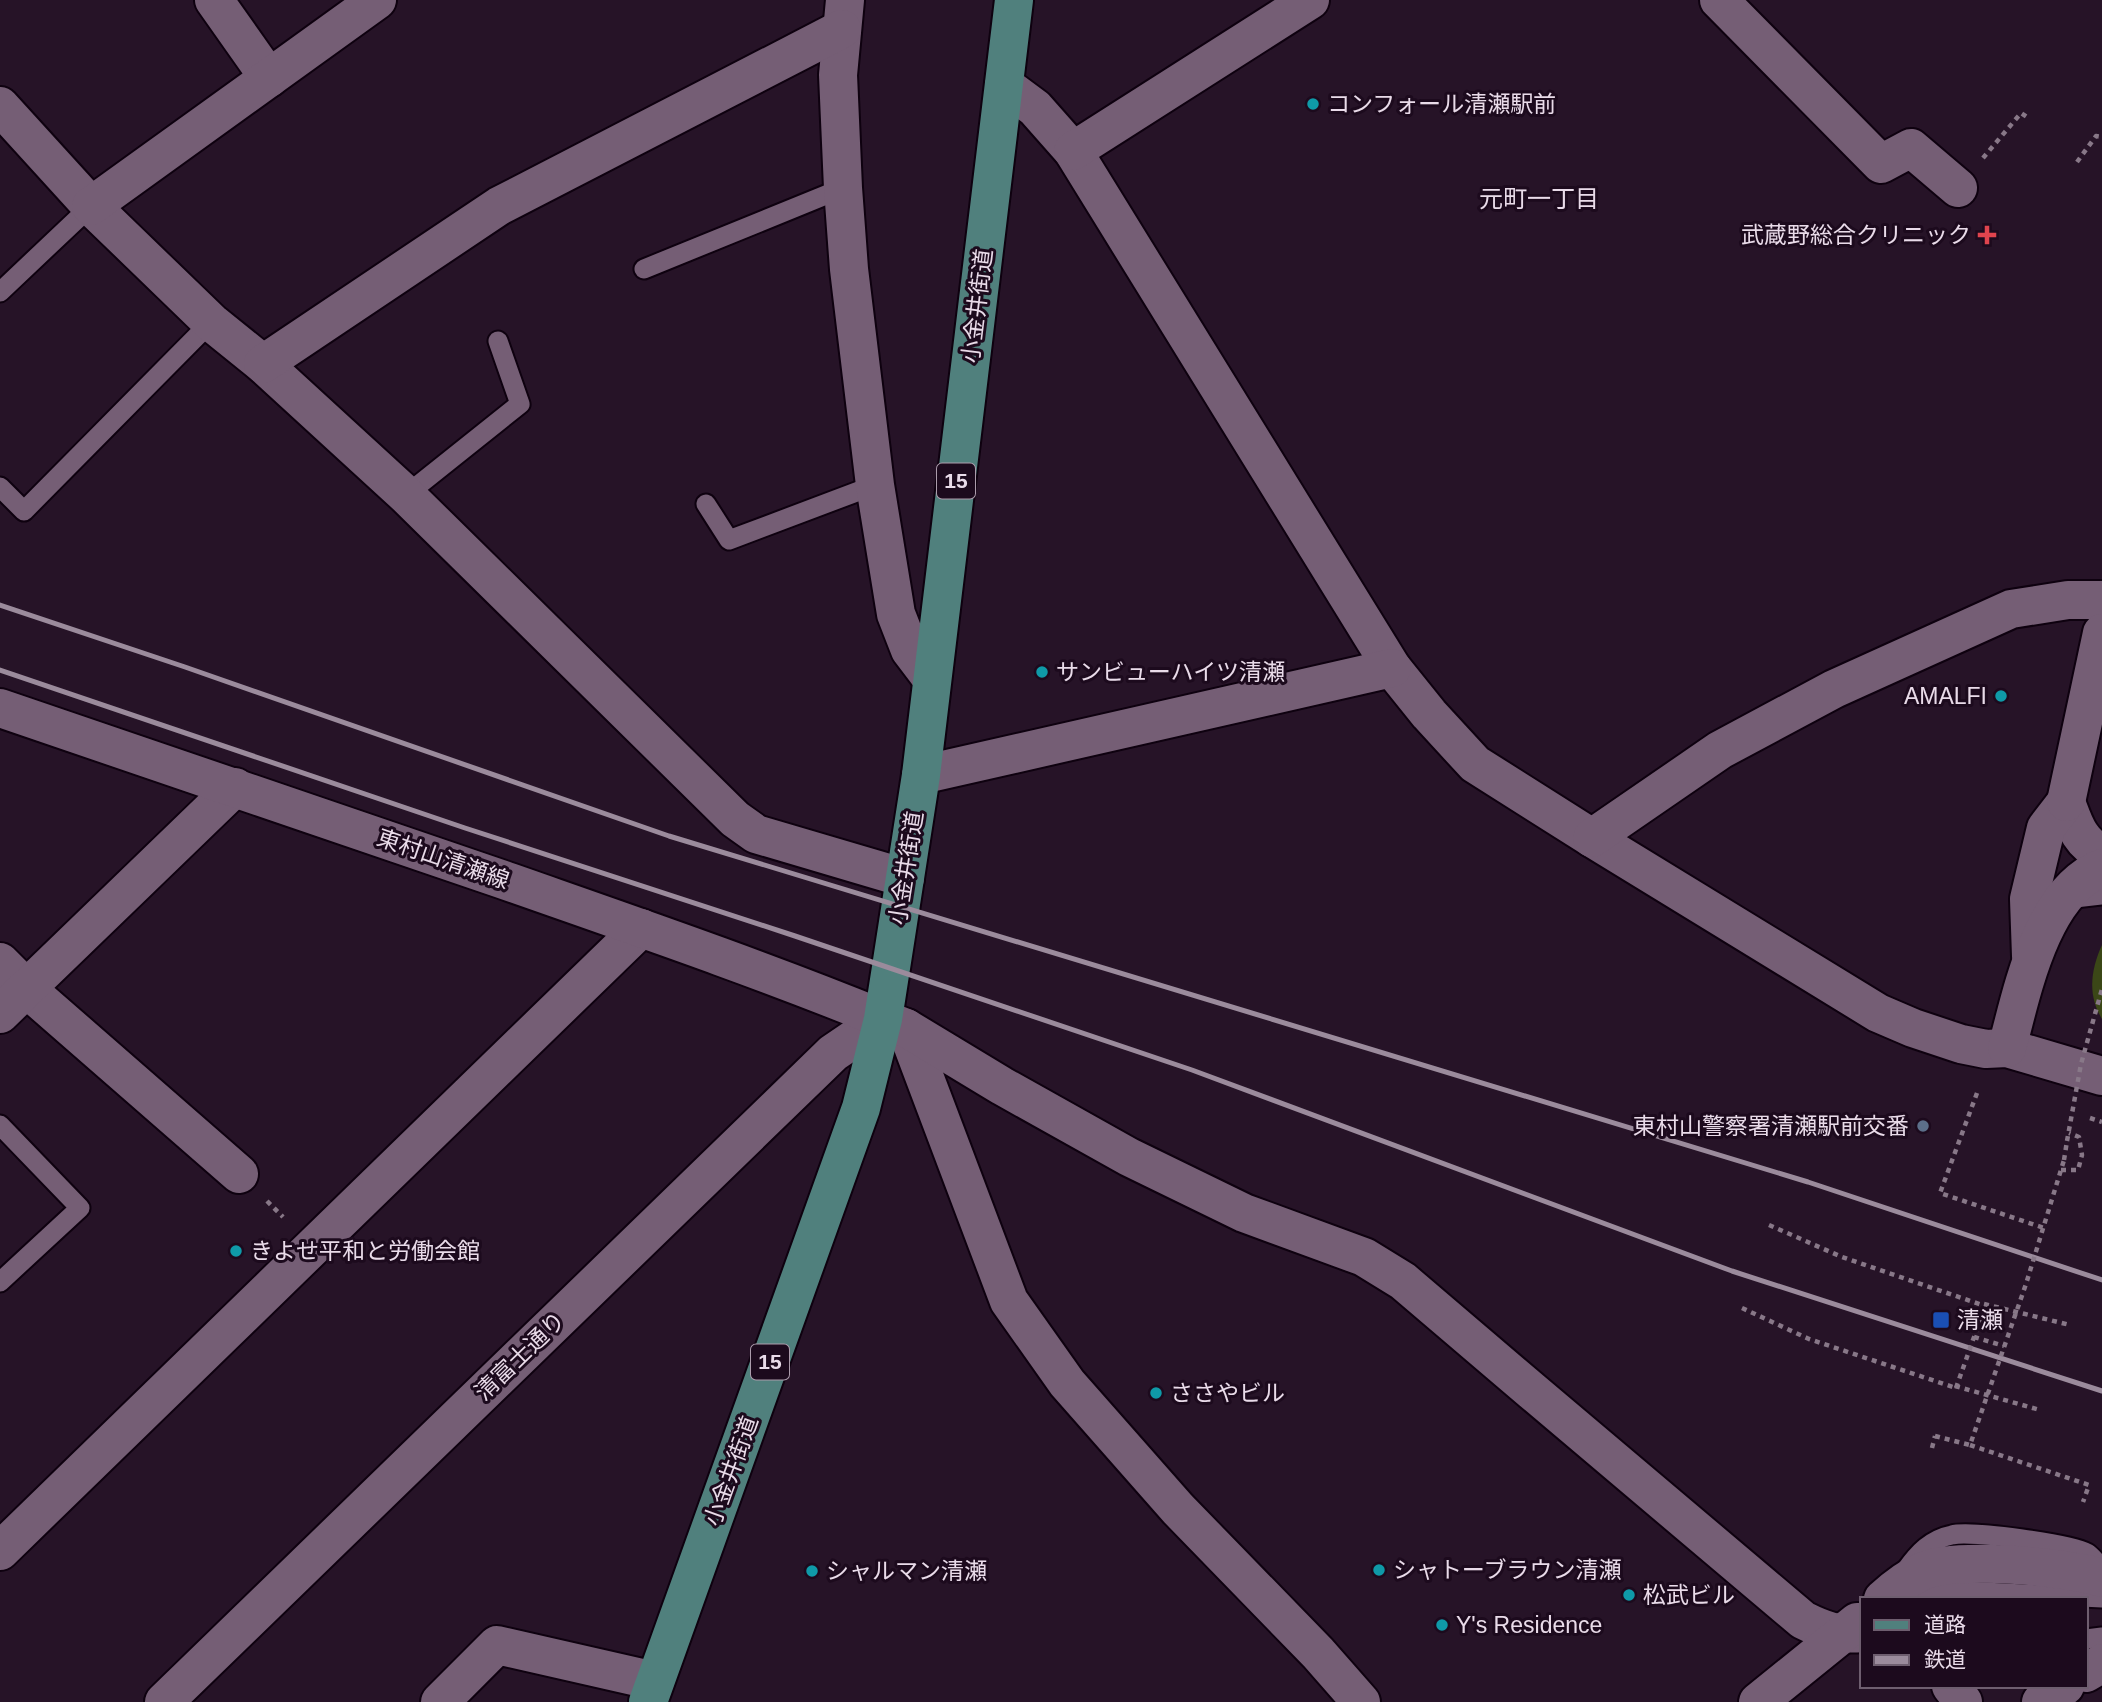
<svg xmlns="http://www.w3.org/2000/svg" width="2102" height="1702" viewBox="0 0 2102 1702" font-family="Helvetica,'Noto Sans JP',sans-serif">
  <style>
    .green { fill: #3b4717 }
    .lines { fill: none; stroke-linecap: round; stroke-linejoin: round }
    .service-casing { stroke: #0e010f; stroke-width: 23 }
    .minor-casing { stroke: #0e010f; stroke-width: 42 }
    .tertiary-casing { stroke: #0e010f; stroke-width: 42 }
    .secondary-casing { stroke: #0e010f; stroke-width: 42 }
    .primary-casing { stroke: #0e010f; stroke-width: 42 }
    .path { stroke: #887888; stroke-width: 4.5; stroke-dasharray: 5 5; stroke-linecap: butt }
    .service { stroke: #755e75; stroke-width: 19 }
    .minor { stroke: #755e75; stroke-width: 38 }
    .tertiary { stroke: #755e75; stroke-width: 38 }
    .secondary { stroke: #755e75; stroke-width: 38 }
    .primary { stroke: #50807d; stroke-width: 38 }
    .rail { stroke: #9b8b9c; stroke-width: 5 }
    .path-bridge { stroke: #887888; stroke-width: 4.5; stroke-dasharray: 5 5; stroke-linecap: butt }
    .culture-dot { fill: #0f9aa8; stroke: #1c0a1d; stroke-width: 2.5 }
    .health-dot { fill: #e0444e; stroke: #1c0a1d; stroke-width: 2.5 }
    .service-dot { fill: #5c6f8a; stroke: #1c0a1d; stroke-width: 2.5 }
    .transit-dot { fill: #1a4fb4; stroke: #1c0a1d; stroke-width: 2.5 }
    .labels { text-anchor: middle; stroke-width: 6; stroke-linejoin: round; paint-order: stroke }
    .shield { fill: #1c0a1d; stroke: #ac9cac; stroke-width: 2 }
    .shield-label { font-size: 21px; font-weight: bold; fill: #e9dbe9 }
    .poi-label { font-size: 23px; fill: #e9dbe9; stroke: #1c0a1d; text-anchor: start }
    .street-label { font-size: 23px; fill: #e9dbe9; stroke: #1c0a1d }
    .neighbourhood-label { font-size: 24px; fill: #e9dbe9; stroke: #1c0a1d }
  </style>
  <rect width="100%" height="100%" fill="#261327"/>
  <!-- green -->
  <path class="green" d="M2102 945V1019C2087 995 2091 969 2102 945Z"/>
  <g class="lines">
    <defs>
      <g id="service">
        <path d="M644 269 843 188"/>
        <path d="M0 292 91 206"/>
        <path d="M0 487 24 511 211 322"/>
        <path d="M406 495 520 404 498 341"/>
        <path d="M706 504 729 540 875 485"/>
        <path d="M2069 902 2075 898 2102 895"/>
        <path d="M0 1125 80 1208 0 1282"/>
        <path d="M1906 1570C1918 1553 1931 1539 1952 1535 1970 1530 2071 1544 2087 1553 2092 1556 2098 1564 2102 1569"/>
        <path d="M1900 1593 1944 1590 2102 1598"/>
        <path d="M2086 1639 2102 1637"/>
      </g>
      <g id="minor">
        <path d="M214 0 269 78"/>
        <path d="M845 0 838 75 843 188 849 269 875 485 896 614 910 650 932 679"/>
        <path d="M1719 0 1881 164 1911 148 1958 188"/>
        <path d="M1004 85 1035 108 1073 151 1392 668 1429 714 1475 764 1592 838 1878 1013 1913 1028 1961 1044 1986 1049 2007 1048 2102 1076"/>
        <path d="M0 106 91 206 211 322 263 364 406 495 735 819 756 834 905 878"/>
        <path d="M1073 151 1310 0"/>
        <path d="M91 206 377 0"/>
        <path d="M263 364 499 206 842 29"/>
        <path d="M921 775 1392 668"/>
        <path d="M2066 802C2074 823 2079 843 2102 853"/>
        <path d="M1592 838 1720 750 1834 689 2011 609 2068 600H2102"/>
        <path d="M2031 956 2029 899 2046 828 2066 802"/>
        <path d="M0 962 27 989 239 1174"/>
        <path d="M0 1014 235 787"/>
        <path d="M906 1028 1009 1301 1067 1383 1178 1509 1318 1653 1361 1702"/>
        <path d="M2007 1048C2022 992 2041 892 2102 868"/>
        <path d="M0 1551 641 928"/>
        <path d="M1883 1599C1894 1589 1910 1577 1923 1571 1957 1556 2066 1567 2102 1578"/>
        <path d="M2086 1673 2102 1663"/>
        <path d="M1951 1686 1963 1702"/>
        <path d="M164 1702 833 1053 883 1019 906 1028 1002 1086 1129 1157 1244 1213 1364 1257 1403 1281 1532 1391 1803 1620C1825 1631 1837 1635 1862 1633"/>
        <path d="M440 1702 497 1645 655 1681"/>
        <path d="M1758 1702 1857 1622"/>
        <path d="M2041 1702 2065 1686"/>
      </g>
      <path id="tertiary" d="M2066 802 2102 633"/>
      <path id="secondary" d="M0 708C167 764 334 821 501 879 629 924 758 968 883 1019"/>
      <path id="primary" d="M648 1702 861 1108 883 1019 921 775 1014 0"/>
    </defs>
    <!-- service casing -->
    <use href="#service" class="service-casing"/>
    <!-- minor casing -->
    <use href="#minor" class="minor-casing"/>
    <!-- tertiary casing -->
    <use href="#tertiary" class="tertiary-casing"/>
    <!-- secondary casing -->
    <use href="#secondary" class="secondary-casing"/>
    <!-- primary casing -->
    <use href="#primary" class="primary-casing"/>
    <!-- path -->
    <g class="path">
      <path d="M1983 158 2021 113 2030 119"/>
      <path d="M2077 162 2096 136 2102 137"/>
      <path d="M1977 1093 1940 1193 2044 1228"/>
      <path d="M2090 1118 2102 1122"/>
      <path d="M2064 1160 2067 1141"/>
      <path d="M2061 1170H2078L2082 1155 2079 1137 2069 1133"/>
      <path d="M267 1201 283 1217"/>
      <path d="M1769 1225 1842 1257 1985 1306"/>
      <path d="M1984 1304 2070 1325"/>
      <path d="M1742 1308 1809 1339 1956 1388"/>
      <path d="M1974 1337 2004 1346"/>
      <path d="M1955 1386 2040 1410"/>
      <path d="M1970 1445 2089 1485 2083 1502"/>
      <path d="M1932 1448 1935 1436"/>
    </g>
    <!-- service -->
    <use href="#service" class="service"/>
    <!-- minor -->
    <use href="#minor" class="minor"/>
    <!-- tertiary -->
    <use href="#tertiary" class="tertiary"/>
    <!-- secondary -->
    <use href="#secondary" class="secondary"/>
    <!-- primary -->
    <use href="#primary" class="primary"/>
    <!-- rail -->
    <g class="rail">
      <path d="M0 605 185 667 669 836 1808 1182 2102 1280"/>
      <path d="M0 670 465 828 795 936 1192 1070 1732 1271 2102 1391"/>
    </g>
    <!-- path-bridge -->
    <g class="path-bridge">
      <path d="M2067 1141 2081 1064 2102 989"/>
      <path d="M1956 1388 1985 1306"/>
      <path d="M1935 1436 1970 1445 2026 1284 2064 1160"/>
    </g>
  </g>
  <!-- markers -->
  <g class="culture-dot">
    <circle cx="1313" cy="104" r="7"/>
    <circle cx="1042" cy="672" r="7"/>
    <circle cx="2001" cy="696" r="7"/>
    <circle cx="236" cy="1251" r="7"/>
    <circle cx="1156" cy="1393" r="7"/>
    <circle cx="1379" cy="1570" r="7"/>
    <circle cx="812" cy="1571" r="7"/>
    <circle cx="1629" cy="1595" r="7"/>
    <circle cx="1442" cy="1625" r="7"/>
  </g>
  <path class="health-dot" d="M1983.5 224.5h7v7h7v7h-7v7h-7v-7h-7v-7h7z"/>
  <circle class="service-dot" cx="1923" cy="1126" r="7"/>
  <rect class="transit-dot" x="1932" y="1311" width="18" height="18" rx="3.5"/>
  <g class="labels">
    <!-- shield labels -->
    <g class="shield">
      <rect x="937" y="463.5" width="38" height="35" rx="5"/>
      <rect x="751" y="1344.5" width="38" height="35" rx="5"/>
    </g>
    <g class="shield-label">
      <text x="956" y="488">15</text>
      <text x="770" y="1369">15</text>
    </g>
    <!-- poi labels -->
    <g class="poi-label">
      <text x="1327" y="112">コンフォール清瀬駅前</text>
      <text x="1971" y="243" text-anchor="end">武蔵野総合クリニック</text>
      <text x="1056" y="680">サンビューハイツ清瀬</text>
      <text x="1987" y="704" text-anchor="end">AMALFI</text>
      <text x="1909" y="1134" text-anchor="end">東村山警察署清瀬駅前交番</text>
      <text x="250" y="1259">きよせ平和と労働会館</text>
      <text x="1957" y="1328">清瀬</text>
      <text x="1170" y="1401">ささやビル</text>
      <text x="1393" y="1578">シャトーブラウン清瀬</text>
      <text x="826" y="1579">シャルマン清瀬</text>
      <text x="1643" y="1603">松武ビル</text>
      <text x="1456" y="1633">Y's Residence</text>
    </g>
    <!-- street labels -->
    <g class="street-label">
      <text transform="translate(977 306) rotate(-83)" y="8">小金井街道</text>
      <text transform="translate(443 859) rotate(19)" y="8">東村山清瀬線</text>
      <text transform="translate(906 868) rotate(-81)" y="8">小金井街道</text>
      <text transform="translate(520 1356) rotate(-44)" y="8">清富士通り</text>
      <text transform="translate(731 1471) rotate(-70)" y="8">小金井街道</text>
    </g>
    <!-- neighbourhood labels -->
    <g class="neighbourhood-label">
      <text x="1539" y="207">元町一丁目</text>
    </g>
  </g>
  <!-- legend -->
  <rect x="1860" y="1597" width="228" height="91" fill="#1c0a1d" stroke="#6e5e6f" stroke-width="2"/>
  <rect x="1874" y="1620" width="35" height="10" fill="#50807d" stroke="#6e5e6f" stroke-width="2"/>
  <text x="1924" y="1632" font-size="21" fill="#e9dbe9">道路</text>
  <rect x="1874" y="1655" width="35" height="10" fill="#9b8b9c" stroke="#6e5e6f" stroke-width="2"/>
  <text x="1924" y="1667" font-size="21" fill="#e9dbe9">鉄道</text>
</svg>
